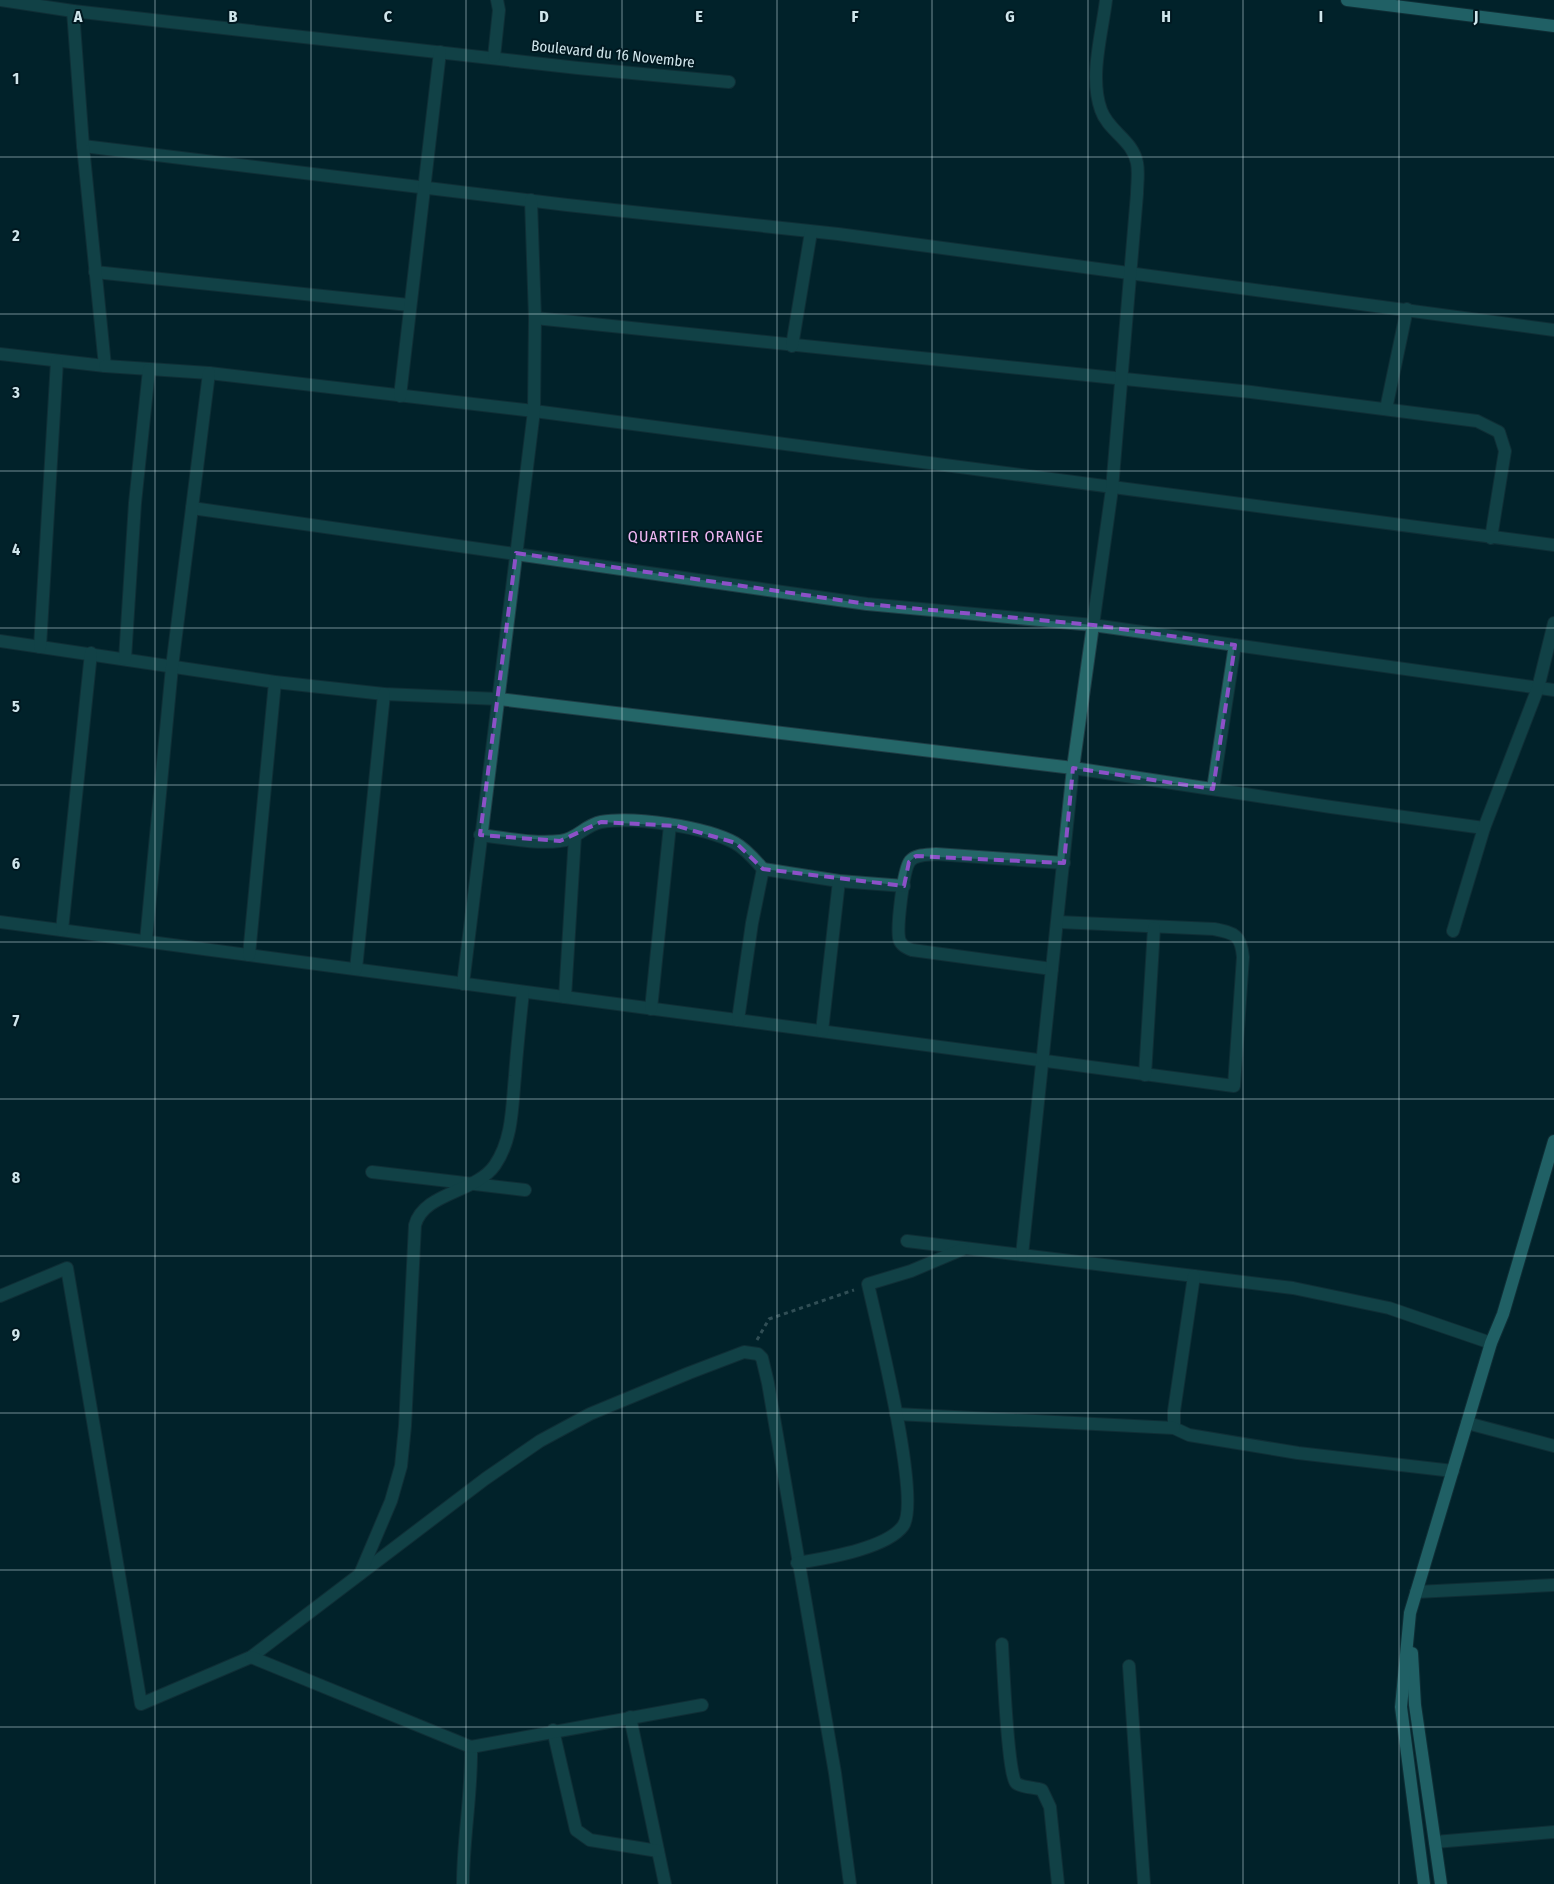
<svg xmlns="http://www.w3.org/2000/svg" width="1554" height="1884" viewBox="0 0 1554 1884" font-family="'Fira Sans Condensed',sans-serif">
  <style>
    .lines { fill: none; stroke-linecap: round; stroke-linejoin: round }
    .minor-casing { stroke: #1f3d45; stroke-width: 14 }
    .major-casing { stroke: #1f3d45; stroke-width: 14 }
    .path { stroke: #69848b; stroke-width: 3; stroke-dasharray: 4 4; stroke-linecap: butt }
    .minor { stroke: #246668; stroke-width: 12 }
    .major { stroke: #45abad; stroke-width: 12 }
    .marked { fill: none; stroke: #8c51c8; stroke-width: 4; stroke-dasharray: 10 6; stroke-linejoin: round }
    .grid { fill: none; stroke: #cfe5eb; stroke-width: 1; stroke-opacity: 0.55 }
    .labels { text-anchor: middle; stroke-width: 4; stroke-linejoin: round; paint-order: stroke }
    .street-label { font-size: 15px; fill: #cfe5eb; stroke: #001820 }
    .neighbourhood-label { font-size: 16px; letter-spacing: 1px; fill: #eeb7f2; stroke: #001820 }
    .grid-label { font-size: 16px; text-anchor: middle; font-weight: bold; fill: #cfe5eb; stroke: #001820; stroke-width: 4; stroke-linejoin: round; paint-order: stroke }
  </style>
  <rect width="100%" height="100%" fill="#02222a"/>
  <g class="lines">
    <defs>
      <g id="minor">
        <path d="M0 0 73 11 578 68 729 82"/>
        <path d="M494 57 499 10 497 0"/>
        <path d="M83 146 567 205 838 234 1554 330"/>
        <path d="M95 272 409 305"/>
        <path d="M535 318 1251 392 1477 421 1499 432 1505 451 1491 538"/>
        <path d="M792 346 811 232"/>
        <path d="M0 354 105 366 83 146 73 11"/>
        <path d="M105 366 209 373 534 411 1554 545"/>
        <path d="M400 396 440 52"/>
        <path d="M1386 409 1407 309"/>
        <path d="M192 508 867 604 1093 625 1554 690"/>
        <path d="M0 641 275 682 384 694 499 699 1073 768 1331 807 1484 828"/>
        <path d="M40 647 57 361"/>
        <path d="M125 659 135 503 149 370"/>
        <path d="M1213 789 1235 645"/>
        <path d="M480 835C506 838 534 844 560 841 576 840 585 825 601 822 633 816 706 827 735 843 746 849 755 860 763 869"/>
        <path d="M0 922 1234 1086 1243 957C1241 935 1235 933 1214 929L1058 922"/>
        <path d="M62 930 91 653"/>
        <path d="M1453 931 1484 828 1538 688 1554 623"/>
        <path d="M146 941 172 667 209 373"/>
        <path d="M249 955 275 682"/>
        <path d="M356 969 384 694"/>
        <path d="M1052 969 912 950C906 948 900 945 899 938 897 926 903 870 910 861 916 854 927 855 936 854L1064 863"/>
        <path d="M463 984 534 411 535 318 531 200"/>
        <path d="M565 997 575 836"/>
        <path d="M651 1009 670 825"/>
        <path d="M738 1020 752 923 763 869 839 881 904 886"/>
        <path d="M822 1031 839 881"/>
        <path d="M1145 1075 1154 928"/>
        <path d="M372 1172 525 1190"/>
        <path d="M907 1241 1293 1288 1389 1308 1491 1343"/>
        <path d="M1022 1255 1073 768 1112 489 1137 194C1137 184 1139 173 1137 163 1133 140 1108 131 1101 110 1089 77 1102 34 1106 0"/>
        <path d="M1194 1276 1174 1411V1428L1189 1435 1298 1453 1453 1471"/>
        <path d="M0 1296 67 1268 141 1704 251 1657 485 1479 540 1441 590 1414 689 1373 744 1352 758 1354 762 1358 768 1383 835 1773 850 1884"/>
        <path d="M896 1414 1174 1428"/>
        <path d="M1467 1423 1554 1446"/>
        <path d="M797 1563C825 1558 886 1549 903 1526 922 1501 876 1321 868 1284L911 1271 963 1249"/>
        <path d="M360 1574 391 1501 401 1466 405 1426 415 1225C424 1192 476 1193 495 1165 513 1139 512 1105 515 1076 517 1048 520 1020 523 992"/>
        <path d="M1416 1592 1554 1585"/>
        <path d="M1002 1644C1003 1662 1008 1777 1016 1783 1022 1788 1035 1787 1042 1790L1050 1807 1058 1884"/>
        <path d="M251 1657 471 1747C472 1793 463 1838 463 1884"/>
        <path d="M1129 1666 1144 1884"/>
        <path d="M630 1717 665 1884"/>
        <path d="M553 1730 576 1830 590 1840 658 1851"/>
        <path d="M471 1747 702 1705"/>
        <path d="M1435 1842 1554 1832"/>
      </g>
      <g id="major">
        <path d="M1347 0 1554 26"/>
        <path d="M1412 1653 1415 1705 1441 1884"/>
        <path d="M1424 1884 1401 1707 1410 1613 1491 1343 1503 1314 1554 1141"/>
      </g>
    </defs>
    <!-- minor casing -->
    <use href="#minor" class="minor-casing"/>
    <!-- major casing -->
    <use href="#major" class="major-casing"/>
    <!-- path -->
    <path class="path" d="M757 1340 769 1319 854 1290"/>
    <!-- minor -->
    <use href="#minor" class="minor"/>
    <!-- major -->
    <use href="#major" class="major"/>
  </g>
  <!-- marked area -->
  <path d="M0 0H1554V1884H0ZM516 553 867 604 1093 625 1235 645 1213 789 1073 768 1064 863 916 856 909 862 904 886 763 869 736 843 677 826 601 822 560 841 480 835Z" fill="#02222a" fill-opacity=".55" fill-rule="evenodd"/>
  <path class="marked" d="M516 553 867 604 1093 625 1235 645 1213 789 1073 768 1064 863 916 856 909 862 904 886 763 869 736 843 677 826 601 822 560 841 480 835Z"/>
  <!-- grid -->
  <path class="grid" d="M155 0V1884M311 0V1884M466 0V1884M622 0V1884M777 0V1884M932 0V1884M1088 0V1884M1243 0V1884M1399 0V1884M0 157H1554M0 314H1554M0 471H1554M0 628H1554M0 785H1554M0 942H1554M0 1099H1554M0 1256H1554M0 1413H1554M0 1570H1554M0 1727H1554"/>
  <g class="labels">
    <!-- street labels -->
    <g class="street-label">
      <text transform="translate(613 54) rotate(6)" y="5">Boulevard du 16 Novembre</text>
    </g>
    <!-- neighbourhood labels -->
    <g class="neighbourhood-label">
      <text x="696" y="542">QUARTIER ORANGE</text>
    </g>
  </g>
  <g class="grid-label">
    <text x="78" y="22">A</text>
    <text x="233" y="22">B</text>
    <text x="388" y="22">C</text>
    <text x="544" y="22">D</text>
    <text x="699" y="22">E</text>
    <text x="855" y="22">F</text>
    <text x="1010" y="22">G</text>
    <text x="1166" y="22">H</text>
    <text x="1321" y="22">I</text>
    <text x="1476" y="22">J</text>
    <text x="16" y="84">1</text>
    <text x="16" y="241">2</text>
    <text x="16" y="398">3</text>
    <text x="16" y="555">4</text>
    <text x="16" y="712">5</text>
    <text x="16" y="869">6</text>
    <text x="16" y="1026">7</text>
    <text x="16" y="1183">8</text>
    <text x="16" y="1340">9</text>
  </g>
</svg>
